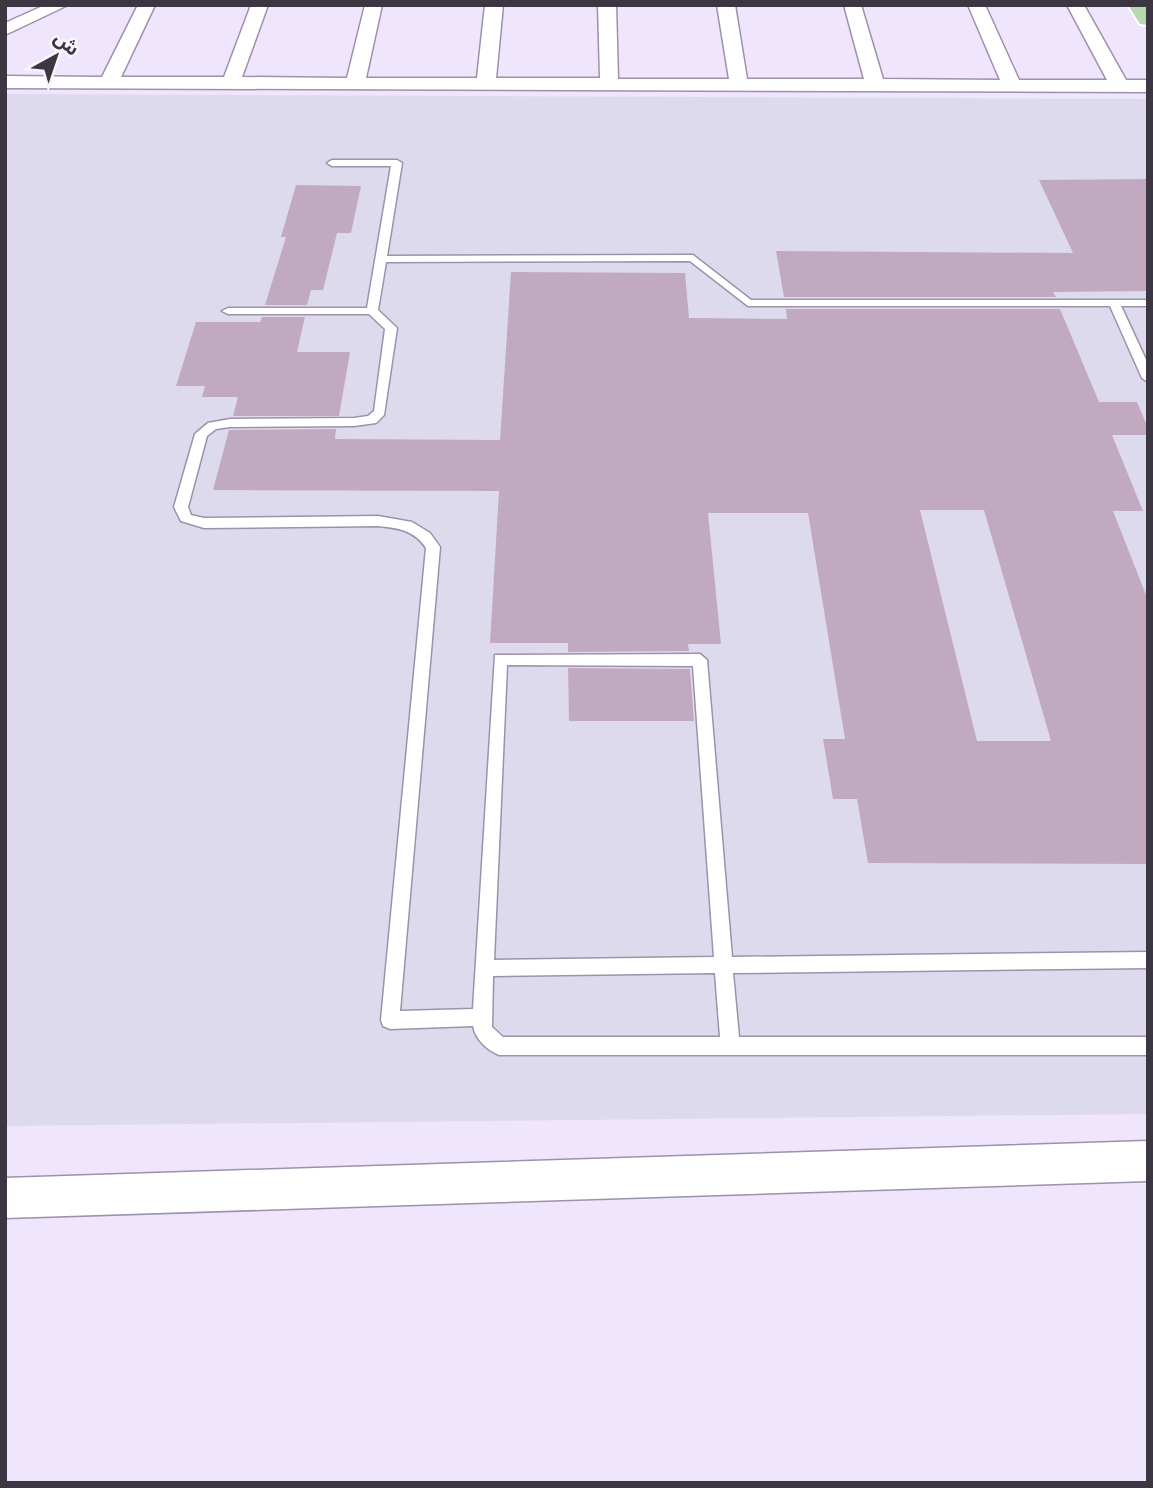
<svg xmlns="http://www.w3.org/2000/svg" width="1153" height="1488" viewBox="0 0 1153 1488" font-family="Quicksand,'Noto Sans Arabic',sans-serif">
  <style>
    .medical { fill: #dedaee }
    .building { fill: #c1aac0; fill-rule: evenodd }
    .lines { fill: none; stroke-linecap: round; stroke-linejoin: round }
    .service-casing { stroke: #9d91ab; stroke-width: 3 }
    .minor-casing { stroke: #9d91ab; stroke-width: 3 }
    .primary-casing { stroke: #fff; stroke-width: 4 }
    .service { fill: #fff; fill-rule: evenodd }
    .minor { fill: #fff; fill-rule: evenodd }
    .primary { fill: #b6d9ae; fill-rule: evenodd }
  </style>
  <rect width="100%" height="100%" fill="#efe5fc"/>
  <!-- medical -->
  <path class="medical" d="M5 94 1148 99V1114L5 1126Z"/>
  <!-- building -->
  <g class="building">
    <path d="M1148 179V291L1053 292 1056 297H784L776 251 1073 253 1039 180Z"/>
    <path d="M296 185 361 186 351 233H337L323 290H311L307 305H265L286 237H281Z"/>
    <path d="M511 272 685 273 689 318 787 319 786 309H1060L1099 402H1137L1148 428V435H1112L1143 511H1113L1148 600V864L868 863 857 799H833L823 739H845L808 513H708L721 644H688L689 651 568 652V643H490L499 491 213 490 229 430 336 429 335 439 500 440ZM920 510H984L1051 741H977Z"/>
    <path d="M262 317H305L297 352H350L339 416H233L238 397H202L205 386H176L196 322H260Z"/>
    <path d="M568 668 690 669 694 721H569Z"/>
  </g>
  <g class="lines">
    <defs>
      <path id="service" d="M397 160 402 163 387 256 693 255 751 300H1148V306H1121L1148 364V382L1142 378 1110 306H748L690 261 386 262 378 310 397 328 384 415 376 423 354 426 230 427 216 429 207 436 188 507 191 515 204 518 378 516 412 522 430 533 440 547 400 1011 473 1009 495 655 700 654 707 660 732 957 1148 952V968L733 973 739 1037H1148V1055H499C487 1050 475 1039 473 1026L390 1029 383 1026 381 1020 426 548C414 530 398 528 378 526L204 528 181 521 174 507 195 434 208 423 230 419 354 418 368 416 374 411 385 329 369 314H228L222 311 228 308H367L391 166H332L327 163 332 160ZM507 665 693 666 714 957 494 960ZM715 973 720 1037H503L492 1027 493 976Z"/>
      <g id="minor">
        <path d="M45 5H68L5 35V23Z"/>
        <path d="M138 5H155L121 77H224L251 5H268L242 77 347 78 365 5H382L366 78H477L485 5H503L496 78H600L598 5H616L618 79H729L717 5H735L747 79H864L844 5H861L883 79 1000 80 968 5H985L1019 80H1107L1067 5H1084L1126 80H1148V92L5 88V76L102 77Z"/>
        <path d="M1148 1141V1181L5 1218V1178Z"/>
      </g>
      <path id="primary" d="M1128 5H1148V25L1140 24Z"/>
    </defs>
    <!-- service casing -->
    <use href="#service" class="service-casing"/>
    <!-- minor casing -->
    <use href="#minor" class="minor-casing"/>
    <!-- primary casing -->
    <use href="#primary" class="primary-casing"/>
    <!-- service -->
    <use href="#service" class="service"/>
    <!-- minor -->
    <use href="#minor" class="minor"/>
    <!-- primary -->
    <use href="#primary" class="primary"/>
  </g>
  <!-- border -->
  <rect width="1153" height="1488" fill="none" stroke="#3b3641" stroke-width="14"/>
  <!-- north arrow -->
  <g transform="translate(56 56) rotate(40)" stroke="#f8f6fc" stroke-width="5" paint-order="stroke">
  <path d="M0-5L12 26L0 18L-12 26Z" fill="#3b3641"/>
  <text y="-10" font-size="19" font-weight="bold" text-anchor="middle" fill="#3b3641">ش</text>
  </g>
</svg>
